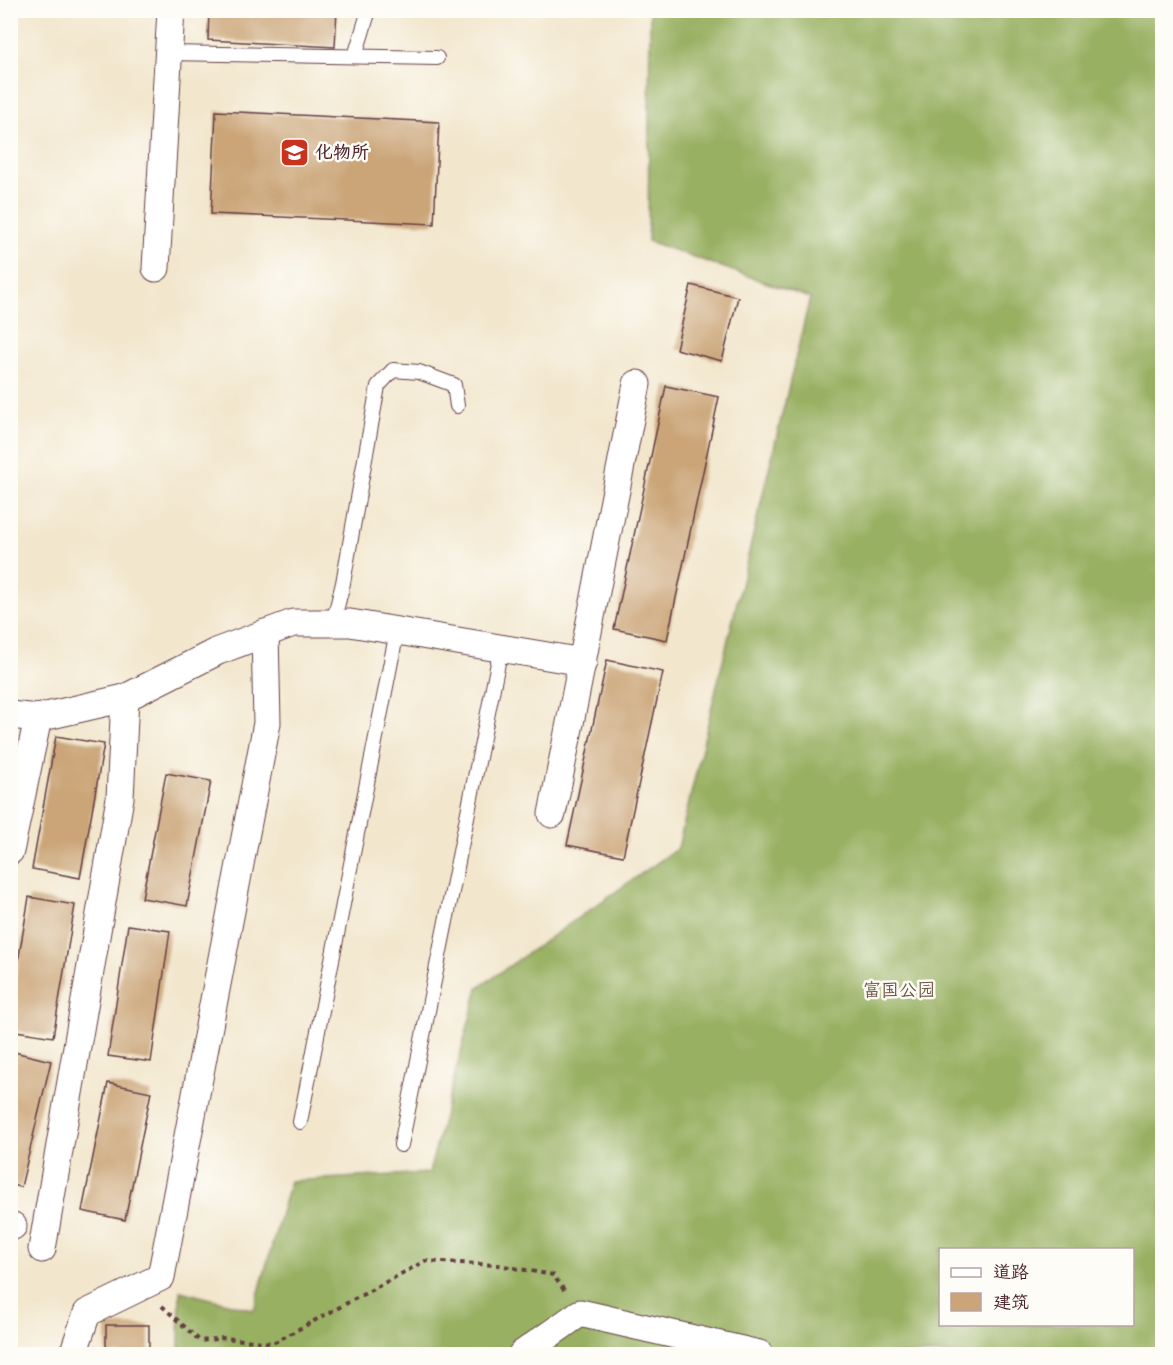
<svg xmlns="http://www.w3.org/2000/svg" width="1173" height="1365" viewBox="0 0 1173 1365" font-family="'Comic Neue','LXGW WenKai TC',sans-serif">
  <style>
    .forest { fill: #98b062; stroke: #716846; stroke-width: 1.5; fill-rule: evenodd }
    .building { fill: #cba578 }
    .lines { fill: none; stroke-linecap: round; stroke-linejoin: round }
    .service-casing { stroke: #633d43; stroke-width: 16 }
    .minor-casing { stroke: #633d43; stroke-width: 29 }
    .path { stroke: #633d43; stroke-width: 4; stroke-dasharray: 4.5 4.5; stroke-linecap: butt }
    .service { stroke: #fff; stroke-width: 14 }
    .minor { stroke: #fff; stroke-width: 27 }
    .labels { text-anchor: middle; stroke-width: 5; stroke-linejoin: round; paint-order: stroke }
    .poi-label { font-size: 18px; font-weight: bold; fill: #4a1f2b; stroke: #fdfcf7; text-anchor: start }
    .park-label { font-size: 18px; fill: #6d533f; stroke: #fdfcf7 }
  </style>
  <rect width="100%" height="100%" fill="#fdfcf7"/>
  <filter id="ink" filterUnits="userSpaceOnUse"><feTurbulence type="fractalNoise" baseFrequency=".0167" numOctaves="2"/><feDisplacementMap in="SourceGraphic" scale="12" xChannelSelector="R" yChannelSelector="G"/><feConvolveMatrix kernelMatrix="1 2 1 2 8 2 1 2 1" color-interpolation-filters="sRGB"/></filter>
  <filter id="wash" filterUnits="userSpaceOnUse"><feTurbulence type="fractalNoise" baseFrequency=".008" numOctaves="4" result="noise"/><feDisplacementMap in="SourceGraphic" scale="24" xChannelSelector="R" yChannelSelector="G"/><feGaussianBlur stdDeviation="1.35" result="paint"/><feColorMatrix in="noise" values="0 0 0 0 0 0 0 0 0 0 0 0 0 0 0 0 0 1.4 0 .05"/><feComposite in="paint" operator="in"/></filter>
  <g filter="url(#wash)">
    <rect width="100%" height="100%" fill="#f2e6cc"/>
    <!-- forest -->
    <path class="forest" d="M650 11H1162V1354H179L180 1291 254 1310 290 1181 429 1173 478 988 678 848 810 298 648 241ZM940 1250H1132V1324H940Z"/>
    <g id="blocks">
      <!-- building -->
      <g class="building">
        <path d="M209 10H337L335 47 208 40Z"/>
        <path d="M216 111 439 122 434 224 211 214Z"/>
        <path d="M691 285 738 297 722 361 676 349Z"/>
        <path d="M666 386 719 397 667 640 614 629Z"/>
        <path d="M607 660 663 672 623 856 567 845Z"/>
        <path d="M56 736 104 744 80 878 32 869Z"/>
        <path d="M166 773 211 781 187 906 142 898Z"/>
        <path d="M29 897 75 905 53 1037 10 1030V1009Z"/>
        <path d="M128 925 170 931 151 1062 108 1056Z"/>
        <path d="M10 1051 51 1061 21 1187 10 1185Z"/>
        <path d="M108 1083 151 1092 125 1220 82 1211Z"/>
        <rect x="106" y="1325" width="43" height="29"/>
      </g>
    </g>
  </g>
  <g filter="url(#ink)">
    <use href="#blocks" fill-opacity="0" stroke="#633d43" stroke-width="1.5"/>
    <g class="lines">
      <defs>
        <g id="service">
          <path d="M168 53 437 58"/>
          <path d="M355 56 369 10"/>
          <path d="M333 623 343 583 378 386 393 370 419 372 454 385 457 406"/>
          <path d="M300 1122 397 631"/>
          <path d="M401 1145 501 648"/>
        </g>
        <g id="minor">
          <path d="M156 268 171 10"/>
          <path d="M10 715 38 718 125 698 218 651 293 623H350L583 662"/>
          <path d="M552 814 637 384"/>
          <path d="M10 851 38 718"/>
          <path d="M10 1226H13"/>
          <path d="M42 1249 120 798 125 698"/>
          <path d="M73 1354 87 1313 161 1277 267 723 265 633"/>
          <path d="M522 1354 580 1313 759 1354"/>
        </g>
      </defs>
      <!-- service casing -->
      <use href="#service" class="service-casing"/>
      <!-- minor casing -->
      <use href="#minor" class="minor-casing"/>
      <!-- path -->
      <path class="path" d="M162 1306 200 1341 223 1338 273 1343 425 1261 498 1265 553 1275 564 1290"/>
      <!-- service -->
      <use href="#service" class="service"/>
      <!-- minor -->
      <use href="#minor" class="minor"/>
    </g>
  </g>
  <!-- icons -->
  <defs>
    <symbol id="school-square" viewBox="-11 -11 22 22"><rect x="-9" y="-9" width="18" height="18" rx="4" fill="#c8321e" stroke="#fdfcf7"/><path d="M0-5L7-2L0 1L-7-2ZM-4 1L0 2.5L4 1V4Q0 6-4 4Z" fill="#fff"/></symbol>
  </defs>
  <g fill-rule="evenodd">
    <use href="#school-square" x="278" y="136" width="33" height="33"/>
  </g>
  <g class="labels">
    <!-- poi labels -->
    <g class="poi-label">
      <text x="315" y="158">化物所</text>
    </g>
    <!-- park labels -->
    <g class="park-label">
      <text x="899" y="996">富国公园</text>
    </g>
  </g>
  <!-- margin -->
  <rect width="1173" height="1365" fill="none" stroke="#fdfcf7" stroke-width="36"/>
  <!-- legend -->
  <rect x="939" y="1248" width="195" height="78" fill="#fdfcf7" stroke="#b5a4a5" stroke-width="1.5"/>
  <rect x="951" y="1268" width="30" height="9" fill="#ffffff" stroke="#b5a4a5" stroke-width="1.5"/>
  <text x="993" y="1278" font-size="18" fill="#4a1f2b">道路</text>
  <rect x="951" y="1293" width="30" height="18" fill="#cba578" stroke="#b5a4a5" stroke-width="1.5"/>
  <text x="993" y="1308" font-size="18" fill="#4a1f2b">建筑</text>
</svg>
